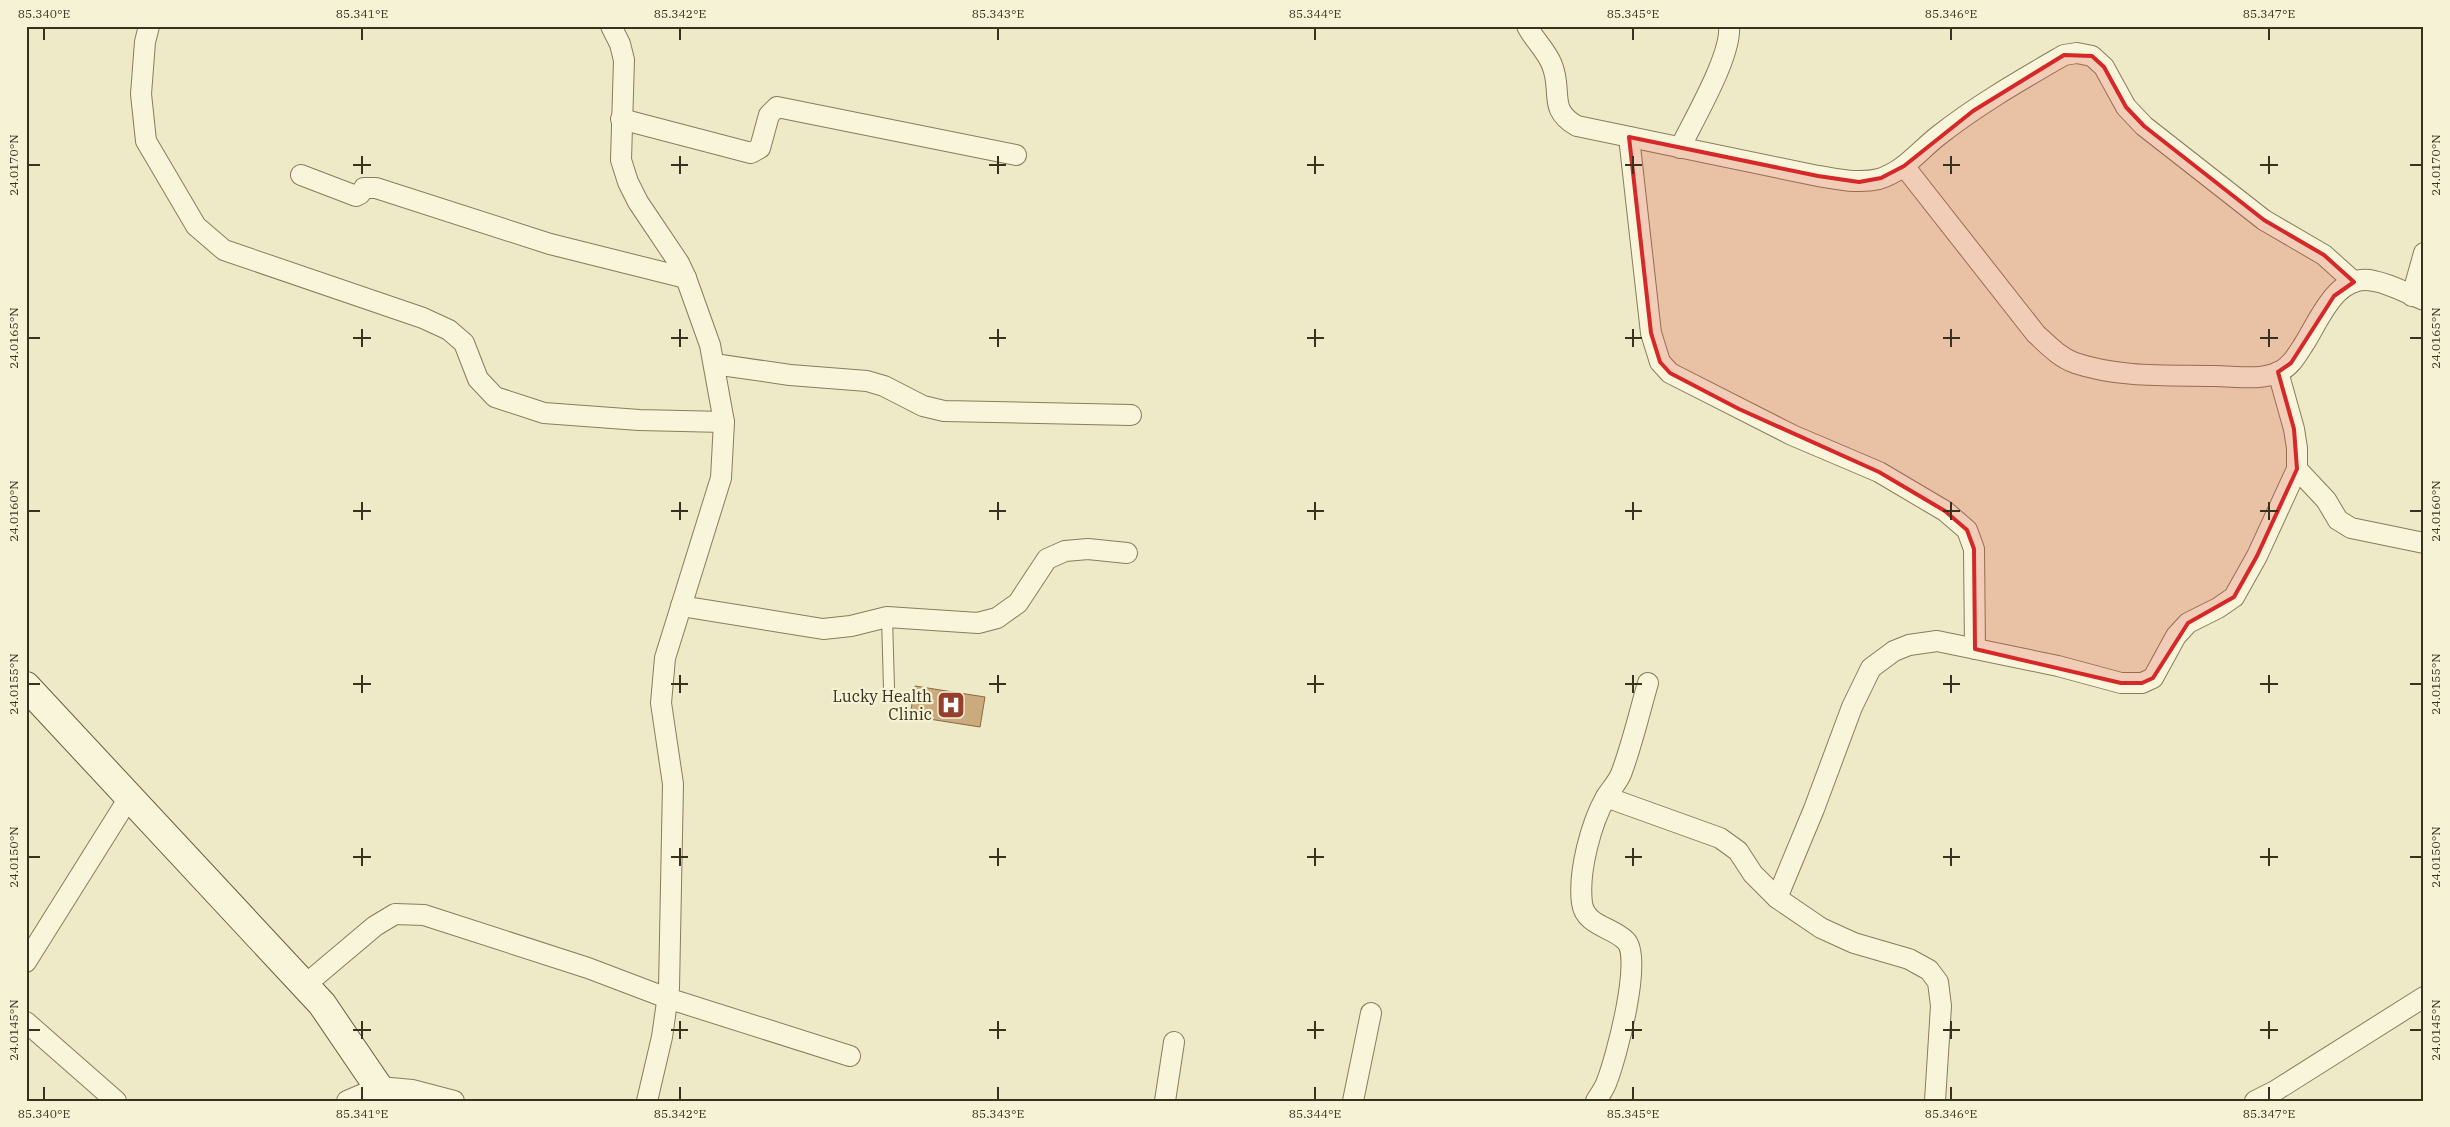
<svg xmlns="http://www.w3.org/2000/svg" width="2450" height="1127" viewBox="0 0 2450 1127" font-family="'IBM Plex Serif',serif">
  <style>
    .building { fill: #cbab7d; stroke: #886a42 }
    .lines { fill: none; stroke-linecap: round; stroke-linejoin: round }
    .lane-casing { stroke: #897c5c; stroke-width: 12 }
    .street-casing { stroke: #897c5c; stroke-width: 22 }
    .secondary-casing { stroke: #6b5d3f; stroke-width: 30 }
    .lane { stroke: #f8f5da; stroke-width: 10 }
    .street { stroke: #f8f5da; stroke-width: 20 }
    .secondary { stroke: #f8f5da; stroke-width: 28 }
    .marked { fill: #d62828; fill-opacity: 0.2; stroke: #d62828; stroke-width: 4; stroke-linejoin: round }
    .ticks { fill: none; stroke: #393120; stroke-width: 2 }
    .labels { text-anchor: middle; stroke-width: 4.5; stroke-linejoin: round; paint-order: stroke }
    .poi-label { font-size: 16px; fill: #393120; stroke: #f5f2d6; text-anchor: end }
    .neatline { fill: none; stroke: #393120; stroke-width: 2 }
    .ticks-label { font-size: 12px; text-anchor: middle; fill: #393120 }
  </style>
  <rect width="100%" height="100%" fill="#eee9c6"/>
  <!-- building -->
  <path class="building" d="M915 686 985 697 980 727 910 716Z"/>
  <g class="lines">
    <defs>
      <path id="lane" d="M887 617 889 688"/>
      <g id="street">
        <path d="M149 26 145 42 141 94 146 141 196 226 224 250 423 318 449 330 464 343 478 379 495 397 544 413 639 420 724 422"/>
        <path d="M611 26 620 44 624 60 621 160 628 182 638 202 679 263 686 278 710 345 724 422 721 478 665 658 661 703 673 784 669 988 662 1037 647 1101"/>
        <path d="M1527 26C1534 40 1547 51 1552 65 1563 92 1547 109 1577 126L1818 176C1839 179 1858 184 1879 179 1903 172 1919 151 1938 136 1977 105 2021 80 2064 55L2077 53 2092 56 2104 67 2126 107 2144 126 2264 220 2324 255 2354 282"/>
        <path d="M621 119 751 153 760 148 769 115 777 107 1016 155"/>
        <path d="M1629 137 1651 333 1660 362 1670 373 1792 435 1879 472 1945 511 1967 530 1974 549 1975 649"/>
        <path d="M1680 148C1694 119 1732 55 1729 26"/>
        <path d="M1904 166 2036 334C2048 345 2059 357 2075 363 2120 378 2168 375 2215 376 2235 376 2260 381 2279 372 2291 366 2297 355 2304 344 2320 319 2337 272 2374 281 2391 284 2408 294 2424 300"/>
        <path d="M301 175 356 196 360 194 364 188H376L550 244 686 278"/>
        <path d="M2412 296 2424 253"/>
        <path d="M714 364 790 375 867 381 884 386 923 406 944 411 1131 415"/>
        <path d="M2297 469 2326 500 2338 520 2351 528 2424 543"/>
        <path d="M681 606 823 629 851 626 887 617 978 623 997 618 1018 603 1047 559 1065 551 1088 549 1127 553"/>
        <path d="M1606 797 1720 838 1738 851 1753 874 1777 898 1821 928 1854 943 1909 959 1929 970 1938 982 1941 1006 1935 1101"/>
        <path d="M1777 898 1814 809 1852 707 1871 668 1894 651 1909 645 1937 641 2058 666 2121 683H2142L2153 678 2176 636 2188 623 2218 608 2234 597 2257 556 2297 469V448L2294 429 2278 372"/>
        <path d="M26 962 130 796"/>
        <path d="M305 985 375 926 395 914 424 915 588 968 667 998 850 1056"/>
        <path d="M26 1022 116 1101"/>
        <path d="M347 1101 380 1087 412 1090 454 1101"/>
        <path d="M1165 1101 1174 1042"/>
        <path d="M1353 1101 1371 1013"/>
        <path d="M1596 1101C1600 1094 1605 1088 1607 1081 1616 1058 1643 958 1626 941 1613 927 1585 926 1582 903 1578 872 1591 823 1606 797 1611 789 1617 783 1621 774 1632 745 1639 714 1648 683"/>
        <path d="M2255 1101 2275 1091 2424 997"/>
      </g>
      <path id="secondary" d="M26 686 322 1004 388 1101"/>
    </defs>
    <!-- lane casing -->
    <use href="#lane" class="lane-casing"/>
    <!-- street casing -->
    <use href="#street" class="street-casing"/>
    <!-- secondary casing -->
    <use href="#secondary" class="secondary-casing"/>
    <!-- lane -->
    <use href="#lane" class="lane"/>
    <!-- street -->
    <use href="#street" class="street"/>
    <!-- secondary -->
    <use href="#secondary" class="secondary"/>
  </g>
  <!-- marked area -->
  <path class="marked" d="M2064 55 2092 56 2104 67 2126 107 2144 126 2264 220 2324 255 2354 282 2334 296 2291 363 2278 372 2294 429 2297 469 2257 556 2234 597 2188 623 2153 678 2142 683H2121L1975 649 1974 549 1967 530 1945 511 1879 472 1739 409 1670 373 1660 362 1651 333 1629 137 1818 176 1859 182 1881 178 1904 166 1973 111Z"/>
  <!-- ticks -->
  <path class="ticks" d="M44 28V40M362 28V40M680 28V40M998 28V40M1315 28V40M1633 28V40M1951 28V40M2269 28V40M362 156V174M680 156V174M998 156V174M1315 156V174M1633 156V174M1951 156V174M2269 156V174M28 165H40M353 165H371M671 165H688M989 165H1006M1307 165H1324M1625 165H1642M1943 165H1960M2260 165H2278M2410 165H2422M362 329V347M680 329V347M998 329V347M1315 329V347M1633 329V347M1951 329V347M2269 329V347M28 338H40M353 338H371M671 338H688M989 338H1006M1307 338H1324M1625 338H1642M1943 338H1960M2260 338H2278M2410 338H2422M362 502V520M680 502V520M998 502V520M1315 502V520M1633 502V520M1951 502V520M2269 502V520M28 511H40M353 511H371M671 511H688M989 511H1006M1307 511H1324M1625 511H1642M1943 511H1960M2260 511H2278M2410 511H2422M362 675V693M680 675V693M998 675V693M1315 675V693M1633 675V693M1951 675V693M2269 675V693M28 684H40M353 684H371M671 684H688M989 684H1006M1307 684H1324M1625 684H1642M1943 684H1960M2260 684H2278M2410 684H2422M362 848V866M680 848V866M998 848V866M1315 848V866M1633 848V866M1951 848V866M2269 848V866M28 857H40M353 857H371M671 857H688M989 857H1006M1307 857H1324M1625 857H1642M1943 857H1960M2260 857H2278M2410 857H2422M362 1021V1039M680 1021V1039M998 1021V1039M1315 1021V1039M1633 1021V1039M1951 1021V1039M2269 1021V1039M28 1030H40M353 1030H371M671 1030H688M989 1030H1006M1307 1030H1324M1625 1030H1642M1943 1030H1960M2260 1030H2278M2410 1030H2422M44 1087V1100M362 1087V1100M680 1087V1100M998 1087V1100M1315 1087V1100M1633 1087V1100M1951 1087V1100M2269 1087V1100"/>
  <!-- icons -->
  <defs>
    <symbol id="hospital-square" viewBox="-11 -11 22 22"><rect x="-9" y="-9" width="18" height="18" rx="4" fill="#973f2d" stroke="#f5f2d6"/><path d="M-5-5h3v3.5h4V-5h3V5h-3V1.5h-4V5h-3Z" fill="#fff"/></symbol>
  </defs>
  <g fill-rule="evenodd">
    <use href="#hospital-square" x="935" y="689" width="32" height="32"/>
  </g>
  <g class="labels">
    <!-- poi labels -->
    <g class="poi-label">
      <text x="932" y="702">Lucky Health<tspan x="932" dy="18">Clinic</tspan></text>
    </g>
  </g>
  <!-- border -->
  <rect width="2450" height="1127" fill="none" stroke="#f5f2d6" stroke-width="55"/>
  <rect x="28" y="28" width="2394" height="1072" class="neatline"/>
  <g class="ticks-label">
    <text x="44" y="18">85.340°E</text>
    <text x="362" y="18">85.341°E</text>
    <text x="680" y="18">85.342°E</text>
    <text x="998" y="18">85.343°E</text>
    <text x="1315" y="18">85.344°E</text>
    <text x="1633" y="18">85.345°E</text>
    <text x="1951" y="18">85.346°E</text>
    <text x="2269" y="18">85.347°E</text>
    <text transform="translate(14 165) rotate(-90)" y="4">24.0170°N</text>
    <text transform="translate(2436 165) rotate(-90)" y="4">24.0170°N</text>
    <text transform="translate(14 338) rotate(-90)" y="4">24.0165°N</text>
    <text transform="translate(2436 338) rotate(-90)" y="4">24.0165°N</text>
    <text transform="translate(14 511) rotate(-90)" y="4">24.0160°N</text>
    <text transform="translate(2436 511) rotate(-90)" y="4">24.0160°N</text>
    <text transform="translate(14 684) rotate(-90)" y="4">24.0155°N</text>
    <text transform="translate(2436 684) rotate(-90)" y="4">24.0155°N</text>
    <text transform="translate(14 857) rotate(-90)" y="4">24.0150°N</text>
    <text transform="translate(2436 857) rotate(-90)" y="4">24.0150°N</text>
    <text transform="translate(14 1030) rotate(-90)" y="4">24.0145°N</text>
    <text transform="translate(2436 1030) rotate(-90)" y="4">24.0145°N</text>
    <text x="44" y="1118">85.340°E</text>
    <text x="362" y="1118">85.341°E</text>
    <text x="680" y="1118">85.342°E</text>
    <text x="998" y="1118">85.343°E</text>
    <text x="1315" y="1118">85.344°E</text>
    <text x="1633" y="1118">85.345°E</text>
    <text x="1951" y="1118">85.346°E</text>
    <text x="2269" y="1118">85.347°E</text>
  </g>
</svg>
